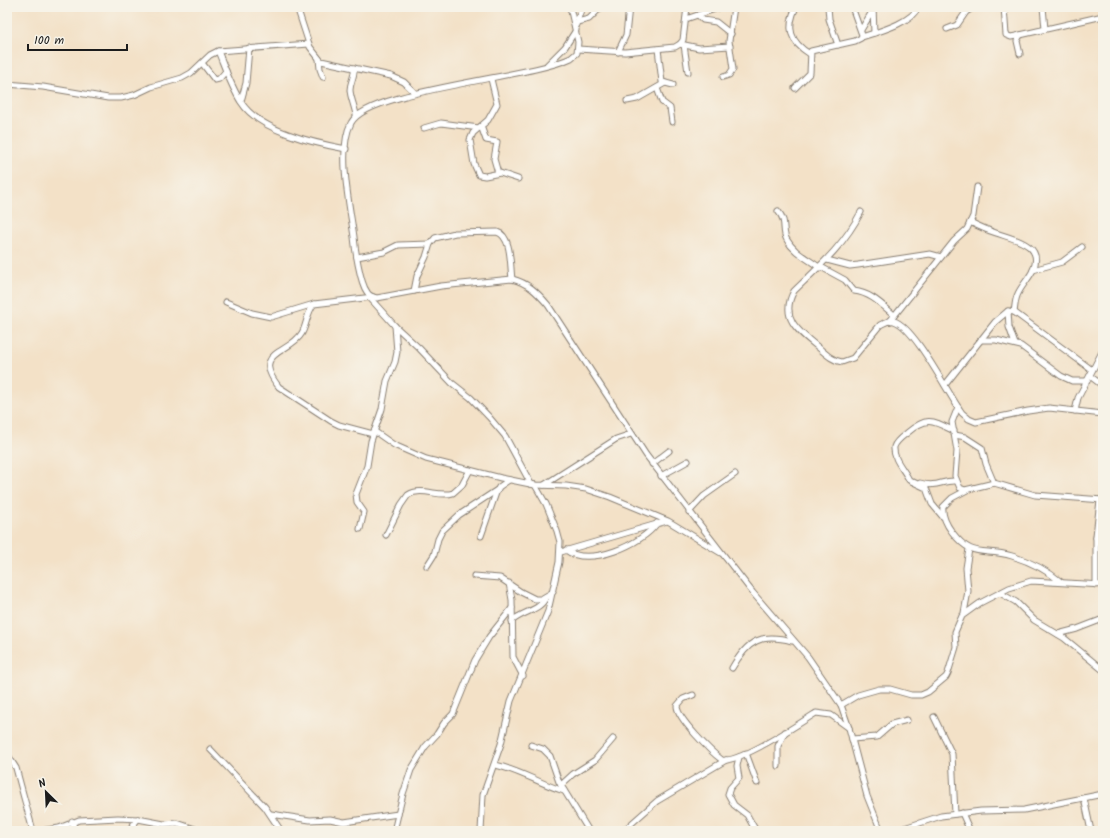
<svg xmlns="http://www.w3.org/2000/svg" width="1110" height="838" viewBox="0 0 1110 838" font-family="Kalam,sans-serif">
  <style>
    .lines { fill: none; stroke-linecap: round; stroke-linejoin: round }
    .street-casing { stroke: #887e72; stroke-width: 7 }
    .street { stroke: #fff; stroke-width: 5 }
  </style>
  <rect width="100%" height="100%" fill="#f7f3e8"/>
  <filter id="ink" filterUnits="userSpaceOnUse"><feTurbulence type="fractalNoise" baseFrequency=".025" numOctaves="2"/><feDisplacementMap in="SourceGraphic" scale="8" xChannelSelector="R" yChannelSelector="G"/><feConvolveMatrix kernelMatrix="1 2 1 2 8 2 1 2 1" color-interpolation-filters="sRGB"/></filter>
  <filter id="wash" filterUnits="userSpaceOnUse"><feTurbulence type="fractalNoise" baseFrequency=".012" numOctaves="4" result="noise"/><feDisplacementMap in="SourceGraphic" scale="16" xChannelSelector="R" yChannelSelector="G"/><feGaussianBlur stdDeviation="0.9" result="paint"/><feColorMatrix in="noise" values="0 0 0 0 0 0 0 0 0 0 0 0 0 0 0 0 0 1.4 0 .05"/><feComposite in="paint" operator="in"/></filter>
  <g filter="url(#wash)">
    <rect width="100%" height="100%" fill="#f3e1c7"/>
  </g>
  <g filter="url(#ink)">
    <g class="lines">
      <defs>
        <g id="street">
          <path d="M297 7 310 47 321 61 391 76 404 82 415 93"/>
          <path d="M570 7 578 42 577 53 571 58C530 78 367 90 351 123 337 150 350 207 354 237 355 248 360 283 367 292 369 296 373 297 377 298L441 286 512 279C528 283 537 292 548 305L646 455 753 593 808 657 841 705 849 728 867 796 881 831"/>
          <path d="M796 7C786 28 790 42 810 54"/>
          <path d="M828 7 829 19 838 45"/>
          <path d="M873 7 874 33"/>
          <path d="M1004 7 1006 35 1011 37 1021 35"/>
          <path d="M1043 7 1045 29"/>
          <path d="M698 15 703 20 716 22 731 34"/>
          <path d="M686 19 721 7"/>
          <path d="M577 22 589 19 601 7"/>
          <path d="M576 25 582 7"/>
          <path d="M947 29 957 25 966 12 974 7"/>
          <path d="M861 30 873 10"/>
          <path d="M862 37C877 32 912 23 918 7"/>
          <path d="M680 44 699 48 730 46"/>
          <path d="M684 45 688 72"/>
          <path d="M578 49 625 52 675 47 680 44 683 40 687 7"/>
          <path d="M658 49 662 82 673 85"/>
          <path d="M218 51C225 68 231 86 241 102 259 131 314 143 346 149"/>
          <path d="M618 52 626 35 629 7"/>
          <path d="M1020 54 1017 41 1020 35 1103 16"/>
          <path d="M319 59 320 69 323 77"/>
          <path d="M202 63 215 80 219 79 226 71"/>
          <path d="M547 65 565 47 576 30"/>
          <path d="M354 68C355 77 350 82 350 90 350 96 355 108 356 115"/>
          <path d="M723 77 729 75 733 69 729 41 734 7"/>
          <path d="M491 79 497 104 488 120 473 133 470 140 474 164 479 175 485 176 500 173 518 179"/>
          <path d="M7 84 43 87 108 98H121L134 95 151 87 182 78 191 73 210 55 218 51 309 44"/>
          <path d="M657 88 662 102 670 108 672 122"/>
          <path d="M795 88 810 73 811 51 855 41 861 38 862 35 852 7"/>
          <path d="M241 101 246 83 249 48"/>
          <path d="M627 101 637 99 665 83"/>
          <path d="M481 126 486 140 497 142 494 159 498 173"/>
          <path d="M424 128 441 123 479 128"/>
          <path d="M778 211C788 223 781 230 787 240 794 253 809 259 820 268"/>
          <path d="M861 212C844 245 821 265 794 291 779 318 799 332 819 348 826 354 833 361 842 362L853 358 880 325C884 323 888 320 894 321 915 327 948 394 962 413L969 419 976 422 1028 411 1049 408 1103 414"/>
          <path d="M970 222C978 226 987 230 996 233 1013 239 1045 244 1033 270 1029 279 1020 287 1017 296 1015 301 1015 307 1014 312"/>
          <path d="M357 257 384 252 398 245 430 244"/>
          <path d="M827 260 850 266 858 265 930 254 941 257"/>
          <path d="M821 267 845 280 854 291C871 293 881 304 894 315"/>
          <path d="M1033 270 1062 262 1082 247"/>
          <path d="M414 291 417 276 426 257 430 244 435 238 455 233 497 232C512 236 510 266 512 279"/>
          <path d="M370 298 395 326 419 348 452 383 471 398 489 417 505 436 531 484"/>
          <path d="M226 302 252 313 271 317 314 304"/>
          <path d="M1008 311 1009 327 1015 344"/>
          <path d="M890 321 954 241 967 229 973 216 977 187"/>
          <path d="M981 340H996L1021 346 1061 376 1072 381H1087"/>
          <path d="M1090 376 1103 386"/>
          <path d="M945 385 995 322 1008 311 1014 312 1092 370"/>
          <path d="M958 407 952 422 957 451 955 476 960 488 965 490 994 483 1035 495 1103 500"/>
          <path d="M1075 411 1078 398 1103 350"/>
          <path d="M374 431 394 445 426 459 501 478 535 485 566 486 586 489 610 497 668 521 721 553"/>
          <path d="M373 434 339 425 331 421 279 387C250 351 290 354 302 333 307 324 307 312 314 304L373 297"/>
          <path d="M955 435 965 437 982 448 986 464 994 483"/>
          <path d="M652 464 669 451"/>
          <path d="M661 476 688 461"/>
          <path d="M920 483C938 488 941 480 956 481"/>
          <path d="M544 485 616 439 631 434"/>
          <path d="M967 490 952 498 943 507C942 516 946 524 952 532 973 560 984 547 1012 556 1031 562 1046 569 1061 582"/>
          <path d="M689 512 704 496 735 474"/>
          <path d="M942 516 932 504 926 488 909 480C904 469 893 460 894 447 896 441 902 437 907 433 927 416 932 420 954 431"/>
          <path d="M360 529 364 512 357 502 356 494 367 466 371 441 382 409 387 381 395 362 397 352 395 326"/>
          <path d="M386 535 401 505 408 495C422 486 439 498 453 493L462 485 470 470"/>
          <path d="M481 536 496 493 499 487 509 480"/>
          <path d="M1096 538 1103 546"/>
          <path d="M566 550C588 568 643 544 657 523"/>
          <path d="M561 552 667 521"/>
          <path d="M427 566 434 555 438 539 442 531 459 515 497 490"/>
          <path d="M474 576 500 578 521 592 535 599H541L553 592"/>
          <path d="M509 583 512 600 513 657 523 676"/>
          <path d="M1096 585V536L1100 500"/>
          <path d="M1000 593 1016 602 1034 620 1064 638 1103 670"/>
          <path d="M964 613 968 591 966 568 969 549"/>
          <path d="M512 621C523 611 540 611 546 597"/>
          <path d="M1058 634 1077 629 1103 619"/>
          <path d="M732 668C748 640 761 633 792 641"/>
          <path d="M693 695 683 699 677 706C677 718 711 752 722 760 740 763 799 724 816 713L831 715 849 728"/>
          <path d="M841 705 858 695 879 689H890L911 695H921L928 692 946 677 948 673 956 647 955 632 962 616 980 603 1009 588 1031 581 1103 585"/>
          <path d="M934 717 952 754 955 814"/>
          <path d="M852 739 877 737 892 724 907 720"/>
          <path d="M531 745 543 749 550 756 559 782 589 831"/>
          <path d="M210 749 265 807 281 831"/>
          <path d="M746 753 757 783"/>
          <path d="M7 754 16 768 33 831"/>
          <path d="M739 757 737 766 739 778 730 788 728 794 734 805 747 815 756 831"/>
          <path d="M495 765C520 770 540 784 564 791"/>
          <path d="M778 766V746L785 732"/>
          <path d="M561 785 573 774 595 760 613 739"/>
          <path d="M1084 798 1091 831"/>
          <path d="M962 813 970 831"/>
          <path d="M271 814 310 820 330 819 344 822 398 814"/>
          <path d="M72 821 75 831"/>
          <path d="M41 831 59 828 79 820 118 818 138 819 164 824 177 823 201 831"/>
          <path d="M128 831 138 819"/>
          <path d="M394 831 403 794 411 770 425 747 437 734 444 723 453 714 475 660 489 637 512 608"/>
          <path d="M481 831 483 795 501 744 511 701 548 611 559 562 560 542 557 531 546 504 535 485"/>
          <path d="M623 831 657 801 726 760"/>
          <path d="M895 831 941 816 981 811 1024 810 1103 794"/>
        </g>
      </defs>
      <!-- street casing -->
      <use href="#street" class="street-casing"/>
      <!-- street -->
      <use href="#street" class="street"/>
    </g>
  </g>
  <!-- margin -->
  <rect width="1110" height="838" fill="none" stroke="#f7f3e8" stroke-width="24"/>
  <!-- north arrow -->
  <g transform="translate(46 792) rotate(336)" stroke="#f7f3e8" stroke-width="3" paint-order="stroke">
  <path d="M0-3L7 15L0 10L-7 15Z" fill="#1c1c1c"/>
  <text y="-6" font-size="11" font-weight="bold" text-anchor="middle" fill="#1c1c1c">N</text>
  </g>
  <!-- scale -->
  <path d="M28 44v6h99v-6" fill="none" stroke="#1c1c1c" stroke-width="2"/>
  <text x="34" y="44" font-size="12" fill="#1c1c1c" stroke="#f7f3e8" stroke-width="3" paint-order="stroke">100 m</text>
</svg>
